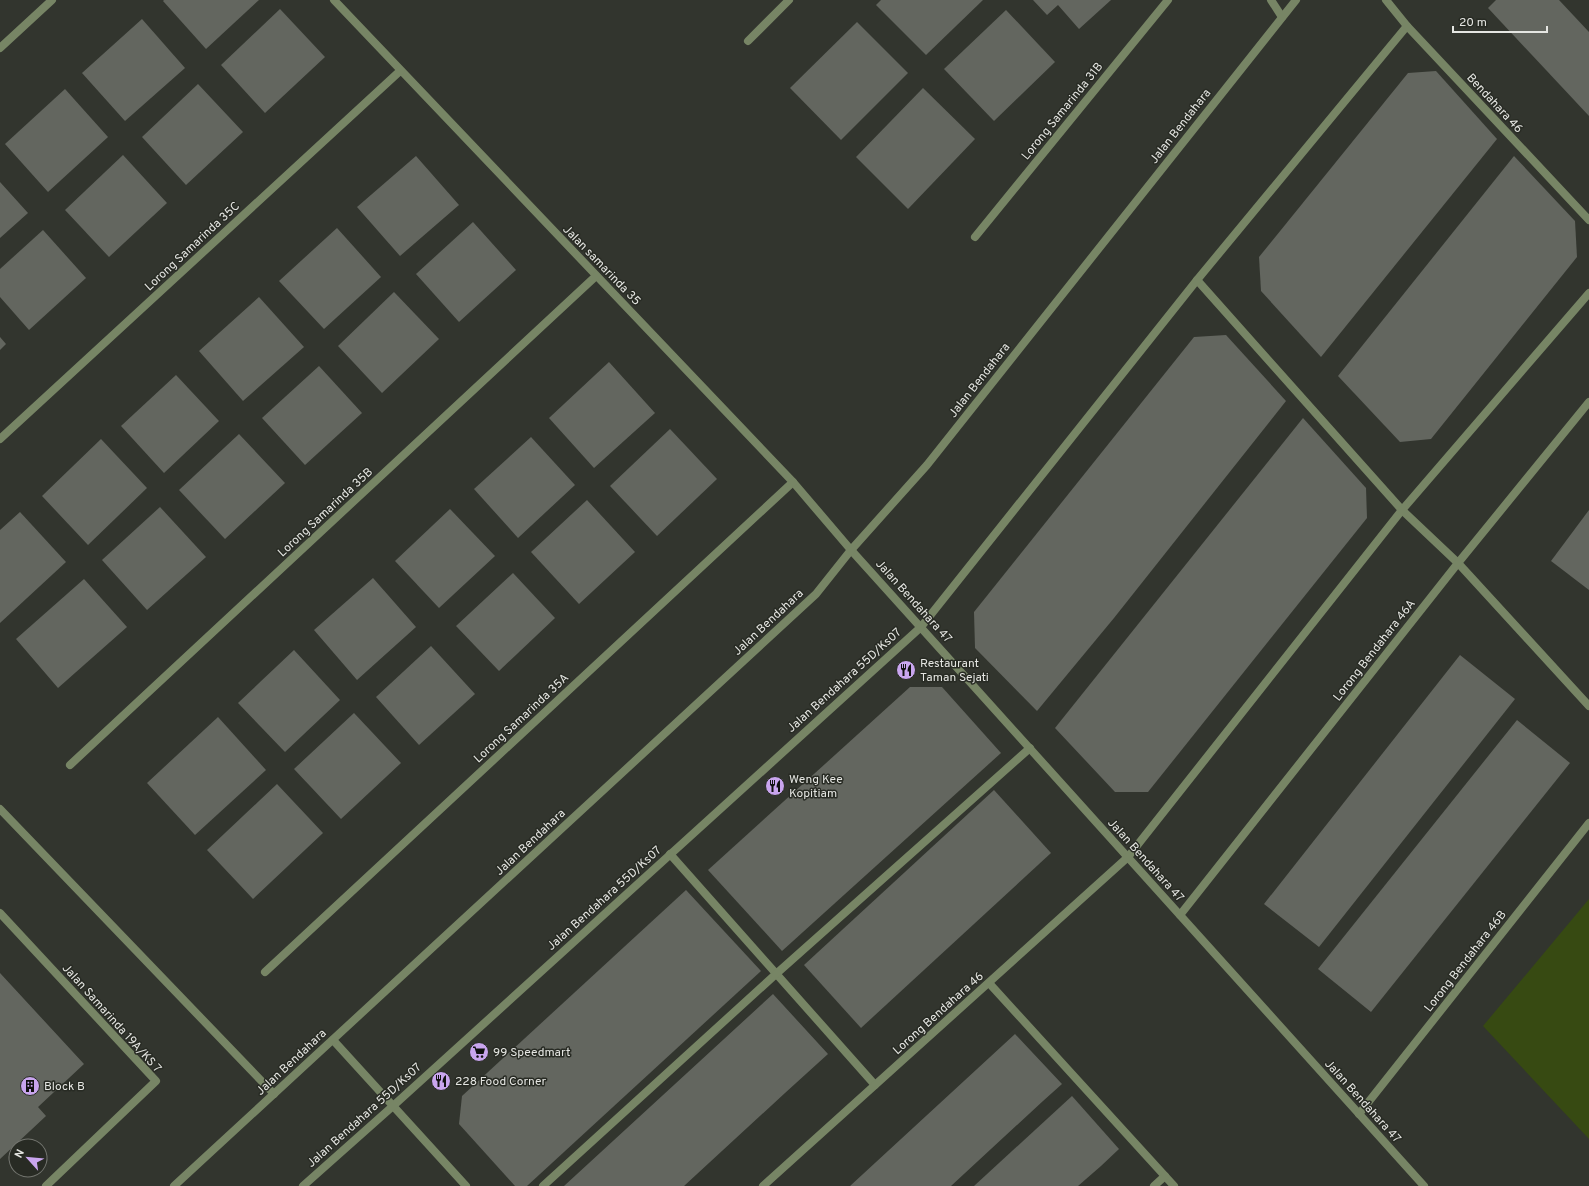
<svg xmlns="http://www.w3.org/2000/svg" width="1589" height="1186" viewBox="0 0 1589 1186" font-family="Overpass,sans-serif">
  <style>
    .green { fill: #374a12 }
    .building { fill: #63665f }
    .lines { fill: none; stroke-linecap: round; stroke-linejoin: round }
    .service { stroke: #778565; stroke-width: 8 }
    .minor { stroke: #778565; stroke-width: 8 }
    .labels { text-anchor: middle; stroke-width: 3; stroke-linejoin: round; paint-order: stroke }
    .street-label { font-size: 12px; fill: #e5e6e2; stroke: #282b24 }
    .poi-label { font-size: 12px; fill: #e5e6e2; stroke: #282b24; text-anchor: start }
  </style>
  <rect width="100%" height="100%" fill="#32352e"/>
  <!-- green -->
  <path class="green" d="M1589 899V1139L1483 1026Z"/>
  <!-- building -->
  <g class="building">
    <path d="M164 0H259L206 49 163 1Z"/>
    <path d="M881 0H983L926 55 876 5Z"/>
    <path d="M1033 0H1111L1079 29 1058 5 1047 15Z"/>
    <path d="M1496 0H1559L1589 32V116L1488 8Z"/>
    <path d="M280 9 325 57 265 113 221 65Z"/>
    <path d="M1006 10 1055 62 994 121 944 69Z"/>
    <path d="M142 19 185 68 125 121 82 73Z"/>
    <path d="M857 22 908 73 841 140 790 88Z"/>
    <path d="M1436 71 1497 139 1321 357 1261 291 1259 257 1408 73Z"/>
    <path d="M198 84 243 132 186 185 142 137Z"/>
    <path d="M923 88 975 139 908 209 856 157Z"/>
    <path d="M65 89 108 137 48 192 5 144Z"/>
    <path d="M123 155 167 203 109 257 65 210Z"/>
    <path d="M416 156 459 205 400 256 357 207Z"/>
    <path d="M1514 156 1575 221 1577 257 1431 439 1400 442 1338 376Z"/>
    <path d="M0 182 28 213 0 238Z"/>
    <path d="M473 222 516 270 459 322 416 274Z"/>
    <path d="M337 228 381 277 324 329 279 281Z"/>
    <path d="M43 230 86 278 29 330 0 297V269Z"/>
    <path d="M394 292 439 339 382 393 338 346Z"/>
    <path d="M259 297 304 347 243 401 199 351Z"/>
    <path d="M1226 335 1286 401 1114 618 1037 711 975 648 974 612 1194 337Z"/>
    <path d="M0 337 6 344 0 350Z"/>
    <path d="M609 362 655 413 594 468 549 418Z"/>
    <path d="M319 366 362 413 305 465 262 418Z"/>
    <path d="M176 375 219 421 164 473 121 426Z"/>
    <path d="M1303 418 1366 488 1367 518 1148 792H1115L1055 728Z"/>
    <path d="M670 429 717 479 657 536 610 486Z"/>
    <path d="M239 434 285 483 225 539 179 490Z"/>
    <path d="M531 437 575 485 518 538 474 489Z"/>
    <path d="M101 439 147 488 88 545 42 496Z"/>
    <path d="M587 500 635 552 579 604 531 552Z"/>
    <path d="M160 507 206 557 147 610 102 560Z"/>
    <path d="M450 509 495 556 439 608 395 561Z"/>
    <path d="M1589 510V590L1551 561Z"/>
    <path d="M20 512 66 562 0 623V530Z"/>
    <path d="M513 573 555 618 499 671 456 626Z"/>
    <path d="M373 578 416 627 357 680 314 630Z"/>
    <path d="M84 579 127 627 58 688 16 639Z"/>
    <path d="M431 646 475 694 419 745 376 697Z"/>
    <path d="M294 650 340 700 285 752 238 703Z"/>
    <path d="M1460 655 1515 699 1319 947 1264 904Z"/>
    <path d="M910 687H942L1001 753 782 951 708 870Z"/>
    <path d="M354 713 401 763 341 819 294 769Z"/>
    <path d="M218 717 266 770 195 835 147 783Z"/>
    <path d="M1517 720 1570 763 1371 1012 1318 969Z"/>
    <path d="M277 784 323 833 253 899 207 850Z"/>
    <path d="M994 790 1051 853 861 1028 804 965Z"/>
    <path d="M686 890 761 971 527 1186H515L459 1124 462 1096Z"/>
    <path d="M0 973 84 1064 38 1107 46 1116 0 1159Z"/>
    <path d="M773 994 828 1054 785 1093 684 1186H564Z"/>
    <path d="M1015 1034 1062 1084 1043 1101 951 1186H850Z"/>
    <path d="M1072 1096 1119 1149 1101 1166 1078 1186H974Z"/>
  </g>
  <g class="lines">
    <!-- service -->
    <g class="service">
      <path d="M1197 280 1402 510 1458 563 1589 706"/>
      <path d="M921 627 1197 280 1407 26"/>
      <path d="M0 809 274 1094"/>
      <path d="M670 854 875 1085"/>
      <path d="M1128 857 1402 510 1589 293"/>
      <path d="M0 913 156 1081 46 1186"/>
      <path d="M989 983 1174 1186"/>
      <path d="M543 1186 776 974 1030 748"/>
    </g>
    <!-- minor -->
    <g class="minor">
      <path d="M334 0 793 482 851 550 1424 1186"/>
      <path d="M1271 0 1282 17"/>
      <path d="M1386 0 1407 26 1589 220"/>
      <path d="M748 41 789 0"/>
      <path d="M0 48 52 0"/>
      <path d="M975 237 1168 0"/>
      <path d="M0 439 400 71"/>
      <path d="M70 765 596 276"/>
      <path d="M1180 915 1458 563 1589 402"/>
      <path d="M265 972 793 482"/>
      <path d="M333 1040 466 1186"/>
      <path d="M1359 1114 1589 823"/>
      <path d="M174 1186 816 594 851 550 927 465 1296 0"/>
      <path d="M303 1186 393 1106 921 627"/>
      <path d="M763 1186 1128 857"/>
      <path d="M1154 1186 1165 1176"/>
    </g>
  </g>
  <!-- icons -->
  <defs>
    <symbol id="restaurant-disc" viewBox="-11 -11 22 22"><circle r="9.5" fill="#c9a5ee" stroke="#282b24"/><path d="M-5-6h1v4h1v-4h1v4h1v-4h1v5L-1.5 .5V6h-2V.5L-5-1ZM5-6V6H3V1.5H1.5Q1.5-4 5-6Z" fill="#111"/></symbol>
    <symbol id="supermarket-disc" viewBox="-11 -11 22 22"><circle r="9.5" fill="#c9a5ee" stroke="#282b24"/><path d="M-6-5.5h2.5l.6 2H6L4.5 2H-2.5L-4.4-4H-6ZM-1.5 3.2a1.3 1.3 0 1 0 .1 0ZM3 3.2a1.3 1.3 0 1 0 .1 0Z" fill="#111"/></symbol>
    <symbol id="building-disc" viewBox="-11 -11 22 22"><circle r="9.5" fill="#c9a5ee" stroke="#282b24"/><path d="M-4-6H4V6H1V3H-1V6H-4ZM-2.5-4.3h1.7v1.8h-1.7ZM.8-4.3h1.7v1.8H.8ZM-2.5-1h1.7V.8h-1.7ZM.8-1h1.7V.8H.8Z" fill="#111"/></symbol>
  </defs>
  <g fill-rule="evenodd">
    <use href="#restaurant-disc" x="895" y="659" width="22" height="22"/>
    <use href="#restaurant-disc" x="764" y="775" width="22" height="22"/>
    <use href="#supermarket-disc" x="468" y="1041" width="22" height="22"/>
    <use href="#restaurant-disc" x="430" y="1070" width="22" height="22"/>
    <use href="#building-disc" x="19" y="1075" width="22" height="22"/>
  </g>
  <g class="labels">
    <!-- street labels -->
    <g class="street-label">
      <text transform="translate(1495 103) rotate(47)" y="4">Bendahara 46</text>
      <text transform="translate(1062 111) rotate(-51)" y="4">Lorong Samarinda 31B</text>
      <text transform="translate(1180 126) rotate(-52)" y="4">Jalan Bendahara</text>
      <text transform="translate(192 246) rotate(-43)" y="4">Lorong Samarinda 35C</text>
      <text transform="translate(602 265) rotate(46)" y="4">Jalan samarinda 35</text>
      <text transform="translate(979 380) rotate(-52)" y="4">Jalan Bendahara</text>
      <text transform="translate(325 512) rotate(-43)" y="4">Lorong Samarinda 35B</text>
      <text transform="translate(914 601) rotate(48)" y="4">Jalan Bendahara 47</text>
      <text transform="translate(768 622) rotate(-43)" y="4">Jalan Bendahara</text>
      <text transform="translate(1374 650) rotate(-52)" y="4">Lorong Bendahara 46A</text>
      <text transform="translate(844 680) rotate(-42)" y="4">Jalan Bendahara 55D/Ks07</text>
      <text transform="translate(521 718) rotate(-43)" y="4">Lorong Samarinda 35A</text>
      <text transform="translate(530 842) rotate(-43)" y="4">Jalan Bendahara</text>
      <text transform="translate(1146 860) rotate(48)" y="4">Jalan Bendahara 47</text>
      <text transform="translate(604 898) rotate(-42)" y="4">Jalan Bendahara 55D/Ks07</text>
      <text transform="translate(1465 961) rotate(-52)" y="4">Lorong Bendahara 46B</text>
      <text transform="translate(938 1013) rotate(-42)" y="4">Lorong Bendahara 46</text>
      <text transform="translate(112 1018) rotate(48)" y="4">Jalan Samarinda 19A/KS 7</text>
      <text transform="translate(291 1062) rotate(-43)" y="4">Jalan Bendahara</text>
      <text transform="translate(1363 1101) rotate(48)" y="4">Jalan Bendahara 47</text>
      <text transform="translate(364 1115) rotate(-42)" y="4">Jalan Bendahara 55D/Ks07</text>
    </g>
    <!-- poi labels -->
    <g class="poi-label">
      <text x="920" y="667">Restaurant<tspan x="920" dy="14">Taman Sejati</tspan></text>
      <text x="789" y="783">Weng Kee<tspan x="789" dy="14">Kopitiam</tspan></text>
      <text x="493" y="1056">99 Speedmart</text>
      <text x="455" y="1085">228 Food Corner</text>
      <text x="44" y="1090">Block B</text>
    </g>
  </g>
  <!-- north arrow -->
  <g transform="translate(28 1158) rotate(297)"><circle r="19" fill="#282b24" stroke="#747670"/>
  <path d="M0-3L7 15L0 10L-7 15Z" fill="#c9a5ee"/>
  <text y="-6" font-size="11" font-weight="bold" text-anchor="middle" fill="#e5e6e2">N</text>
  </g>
  <!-- scale -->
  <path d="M1453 26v6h94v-6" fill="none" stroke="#e5e6e2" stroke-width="2"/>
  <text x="1459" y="26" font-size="12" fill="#e5e6e2" stroke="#282b24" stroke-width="3" paint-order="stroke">20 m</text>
</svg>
